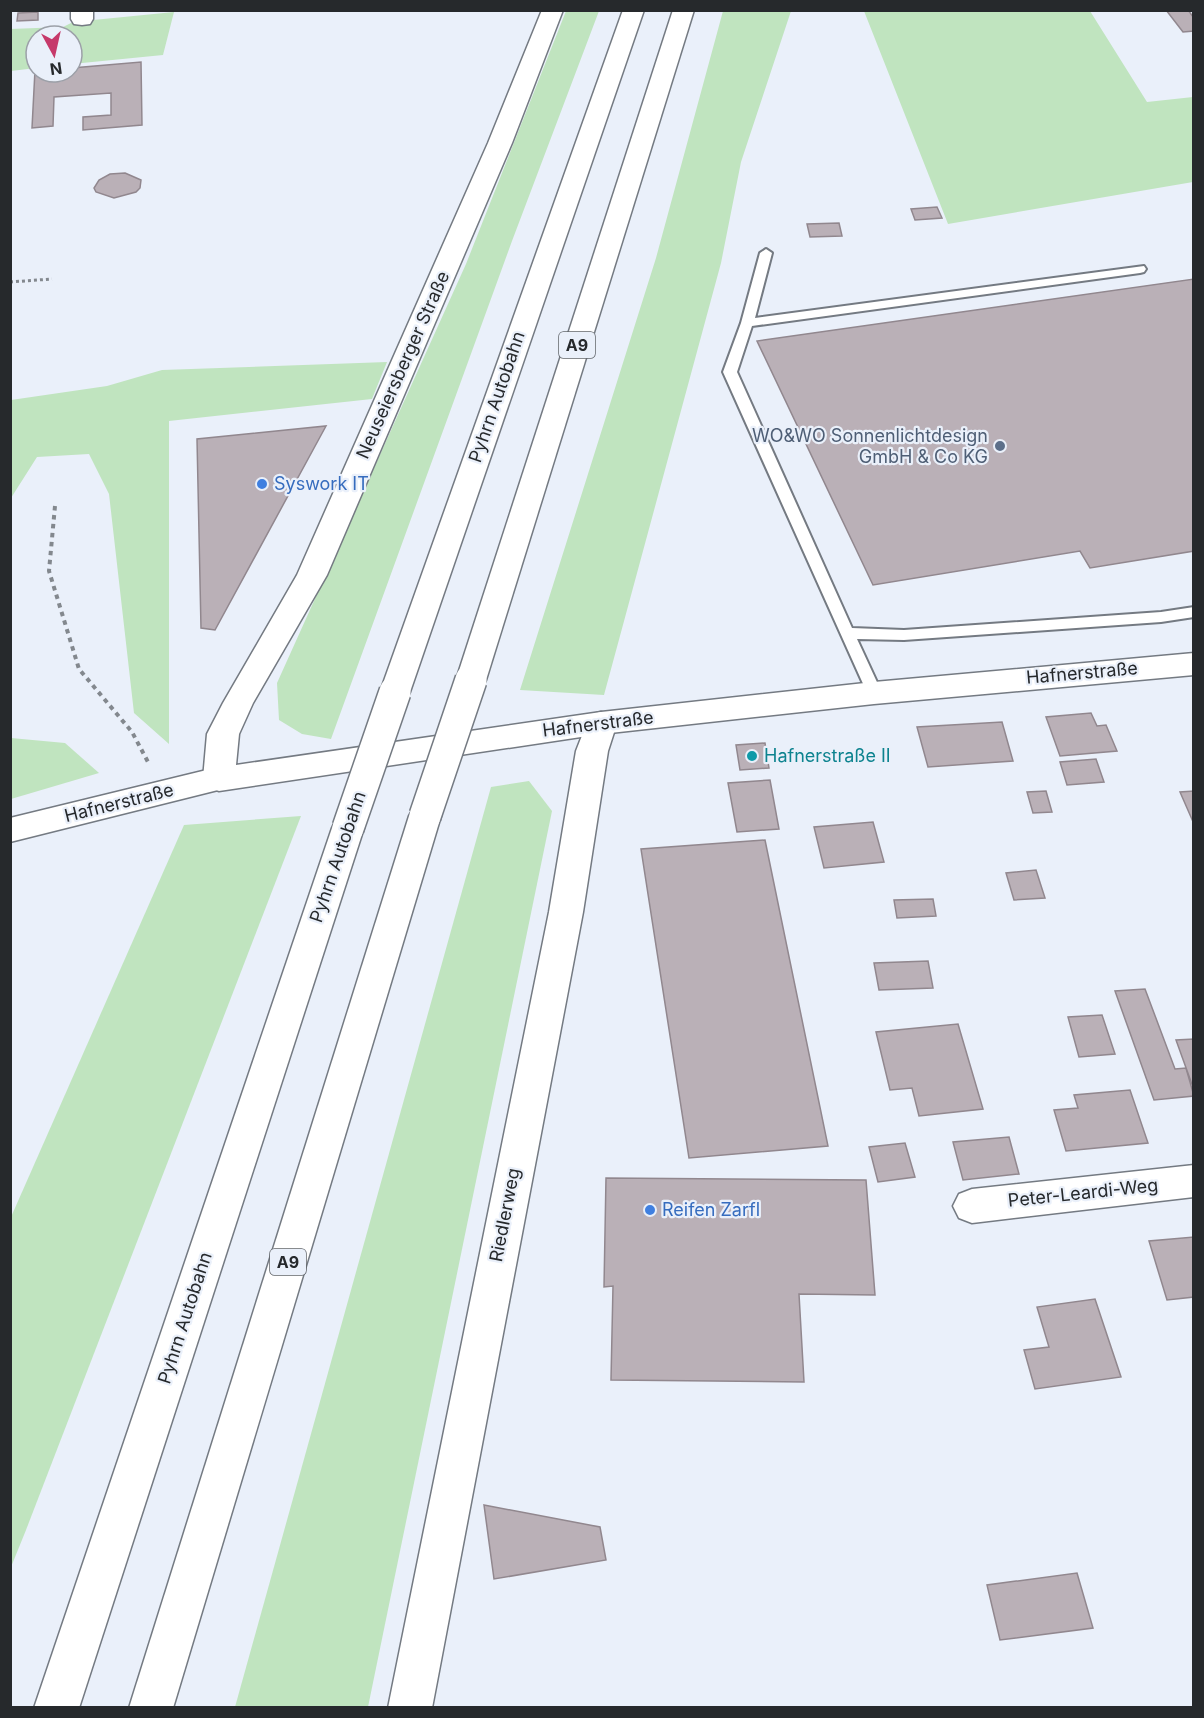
<svg xmlns="http://www.w3.org/2000/svg" width="1204" height="1718" viewBox="0 0 1204 1718" font-family="Inter,sans-serif">
  <style>
    .green { fill: #c0e4bf }
    .building { fill: #bab0b7; stroke: #91878e; stroke-width: 1.5 }
    .lines { fill: none; stroke-linecap: round; stroke-linejoin: round }
    .lane-casing { stroke: #747a82; stroke-width: 4 }
    .street-casing { stroke: #747a82; stroke-width: 3 }
    .secondary-casing { stroke: #747a82; stroke-width: 3 }
    .highway-casing { stroke: #747a82; stroke-width: 3 }
    .path-far1 { stroke: #83888e; stroke-width: 3; stroke-dasharray: 3 3; stroke-linecap: butt }
    .path { stroke: #83888e; stroke-width: 4; stroke-dasharray: 4.5 4.5; stroke-linecap: butt }
    .lane { fill: #fff; fill-rule: evenodd }
    .street { fill: #fff; fill-rule: evenodd }
    .secondary { fill: #fff; fill-rule: evenodd }
    .highway { fill: #fff; fill-rule: evenodd }
    .highway-bridge-casing { stroke: #747a82; stroke-width: 34; stroke-linecap: butt }
    .highway-bridge { stroke: #fff; stroke-width: 31 }
    .service-dot { fill: #5c6f8a; stroke: #eaf0fa; stroke-width: 2 }
    .shop-dot { fill: #3f7fe0; stroke: #eaf0fa; stroke-width: 2 }
    .culture-dot { fill: #0f9aa8; stroke: #eaf0fa; stroke-width: 2 }
    .labels { text-anchor: middle; stroke-width: 4.5; stroke-linejoin: round; paint-order: stroke }
    .shield { fill: #eaf0fa; stroke: #61656a; stroke-width: 1.5 }
    .shield-label { font-size: 16px; font-weight: bold; fill: #26292c }
    .street-label { font-size: 18px; fill: #26292c; stroke: #eaf0fa }
    .service-label { font-size: 18px; fill: #4e5e75; stroke: #eaf0fa; text-anchor: end }
    .shop-label { font-size: 18px; fill: #366cbe; stroke: #eaf0fa; text-anchor: start }
    .culture-label { font-size: 18px; fill: #0d838f; stroke: #eaf0fa; text-anchor: start }
  </style>
  <rect width="100%" height="100%" fill="#eaf0fa"/>
  <!-- green -->
  <g class="green">
    <path d="M566 11H599L512 241 331 739 302 734 279 720 277 683 466 264Z"/>
    <path d="M723 11H791L741 162 721 263 604 695 520 690 656 258Z"/>
    <path d="M864 11H1090L1147 102 1193 97V182L948 224Z"/>
    <path d="M174 12 163 55 72 64V36H36V68L11 71 10 29 63 27 73 22Z"/>
    <path d="M387 362 372 399 169 421V744L134 713 109 494 89 454 37 457 11 498V400L107 386 162 370Z"/>
    <path d="M11 738 65 743 99 773 11 799Z"/>
    <path d="M529 781 552 811 368 1707H235L491 787Z"/>
    <path d="M301 816 26 1530 11 1567V1217L184 825Z"/>
  </g>
  <!-- building -->
  <g class="building">
    <path d="M1166 10H1188L1194 18V31L1183 32Z"/>
    <path d="M38 12V20L17 21 18 13Z"/>
    <path d="M141 62 142 125 83 130V117L111 115V93L54 97 53 126 32 128 35 70 72 72V68Z"/>
    <path d="M125 173 141 180 140 188 136 192 114 198 96 192 94 188 99 180 110 174Z"/>
    <path d="M937 207 942 218 915 220 911 209Z"/>
    <path d="M839 223 842 236 810 237 807 224Z"/>
    <path d="M1194 279V551L1090 568 1080 551 873 585 757 341Z"/>
    <path d="M326 426 215 630 201 628 197 439Z"/>
    <path d="M1091 713 1097 726 1106 725 1117 751 1060 756 1046 717Z"/>
    <path d="M1002 722 1013 761 928 767 917 727Z"/>
    <path d="M765 743 769 768 740 770 736 745Z"/>
    <path d="M1096 759 1104 782 1067 785 1060 762Z"/>
    <path d="M770 780 779 829 737 832 728 783Z"/>
    <path d="M1046 791 1052 812 1033 813 1027 792Z"/>
    <path d="M1194 791V824L1180 792Z"/>
    <path d="M873 822 884 862 824 868 814 827Z"/>
    <path d="M765 840 828 1146 689 1158 641 849Z"/>
    <path d="M1036 870 1045 898 1014 900 1006 873Z"/>
    <path d="M933 899 936 916 897 918 894 900Z"/>
    <path d="M928 961 933 988 879 990 874 963Z"/>
    <path d="M1145 989 1175 1069 1186 1068 1194 1096 1154 1100 1115 991Z"/>
    <path d="M1102 1015 1115 1054 1079 1057 1068 1017Z"/>
    <path d="M958 1024 983 1109 919 1116 912 1088 890 1090 876 1032Z"/>
    <path d="M1194 1039V1090L1176 1040Z"/>
    <path d="M1130 1090 1148 1143 1066 1151 1054 1110 1078 1108 1074 1095Z"/>
    <path d="M1009 1137 1019 1174 963 1180 953 1142Z"/>
    <path d="M905 1143 915 1177 878 1182 869 1147Z"/>
    <path d="M606 1178 866 1180 875 1295 799 1294 804 1382 611 1380 613 1286 604 1287Z"/>
    <path d="M1194 1237V1297L1167 1300 1149 1241Z"/>
    <path d="M1095 1299 1121 1377 1035 1389 1024 1350 1049 1347 1037 1307Z"/>
    <path d="M484 1505 600 1527 606 1560 494 1579Z"/>
    <path d="M1077 1573 1093 1628 1000 1640 987 1585Z"/>
  </g>
  <g class="lines">
    <defs>
      <path id="lane" d="M766 249 772 253 755 318 1144 266 1146 269 1144 272 1140 273 752 326 737 372 852 628 904 630 1161 612 1194 607V617L1161 622 904 640 857 639 882 693 879 697H869L723 372 741 323 760 253Z"/>
      <g id="street">
        <path d="M71 10H93V19L90 24 82 25 74 24 71 19Z"/>
        <path d="M601 712 612 715 617 723 608 751 583 912 432 1708H388L549 912 576 751 590 715Z"/>
        <path d="M219 767 230 771 235 779 230 787 10 842V818Z"/>
        <path d="M1194 1165V1197L972 1223 959 1218 953 1206 959 1194 972 1189Z"/>
      </g>
      <path id="secondary" d="M542 10H563L512 143 327 575 253 703 239 734 236 765 601 712 874 682 1194 653V675L874 704 601 734 219 791 208 787 203 779 207 734 223 703 297 575 488 143Z"/>
      <g id="highway">
        <path d="M623 10H644L410 692 406 700 395 703 384 700 380 692Z"/>
        <path d="M673 10H694L486 680 482 688 471 691 460 688 456 680Z"/>
        <path d="M425 804 436 807 441 816 173 1708H129L409 816 414 807Z"/>
        <path d="M348 816 360 819 364 828 79 1708H34L332 828 336 819Z"/>
      </g>
    </defs>
    <!-- lane casing -->
    <use href="#lane" class="lane-casing"/>
    <!-- street casing -->
    <use href="#street" class="street-casing"/>
    <!-- secondary casing -->
    <use href="#secondary" class="secondary-casing"/>
    <!-- highway casing -->
    <use href="#highway" class="highway-casing"/>
    <!-- path-far1 -->
    <path class="path-far1" d="M10 282 52 279"/>
    <!-- path -->
    <path class="path" d="M55 506 49 571 79 669 132 732 148 762"/>
    <!-- lane -->
    <use href="#lane" class="lane"/>
    <!-- street -->
    <use href="#street" class="street"/>
    <!-- secondary -->
    <use href="#secondary" class="secondary"/>
    <!-- highway -->
    <use href="#highway" class="highway"/>
    <defs>
      <g id="highway-bridge">
        <path d="M425 816 471 680"/>
        <path d="M348 828 395 692"/>
      </g>
    </defs>
    <!-- highway-bridge casing -->
    <use href="#highway-bridge" class="highway-bridge-casing"/>
    <!-- highway-bridge -->
    <use href="#highway-bridge" class="highway-bridge"/>
  </g>
  <!-- markers -->
  <circle class="service-dot" cx="1000" cy="446" r="6"/>
  <g class="shop-dot">
    <circle cx="262" cy="484" r="6"/>
    <circle cx="650" cy="1210" r="6"/>
  </g>
  <circle class="culture-dot" cx="752" cy="756" r="6"/>
  <g class="labels">
    <!-- shield labels -->
    <g class="shield">
      <rect x="559" y="332" width="36" height="26" rx="4.5"/>
      <rect x="270" y="1249" width="36" height="26" rx="4.5"/>
    </g>
    <g class="shield-label">
      <text x="577" y="351">A9</text>
      <text x="288" y="1268">A9</text>
    </g>
    <!-- street labels -->
    <g class="street-label">
      <text transform="translate(403 365) rotate(-66)" y="6">Neuseiersberger Straße</text>
      <text transform="translate(497 397) rotate(-71)" y="6">Pyhrn Autobahn</text>
      <text transform="translate(1082 673) rotate(-5)" y="6">Hafnerstraße</text>
      <text transform="translate(598 724) rotate(-7)" y="6">Hafnerstraße</text>
      <text transform="translate(119 803) rotate(-14)" y="6">Hafnerstraße</text>
      <text transform="translate(338 857) rotate(-71)" y="6">Pyhrn Autobahn</text>
      <text transform="translate(1083 1193) rotate(-6)" y="6">Peter-Leardi-Weg</text>
      <text transform="translate(505 1215) rotate(-79)" y="6">Riedlerweg</text>
      <text transform="translate(185 1318) rotate(-72)" y="6">Pyhrn Autobahn</text>
    </g>
    <!-- service labels -->
    <g class="service-label">
      <text x="988" y="442">WO&amp;WO Sonnenlichtdesign<tspan x="988" dy="21">GmbH &amp; Co KG</tspan></text>
    </g>
    <!-- shop labels -->
    <g class="shop-label">
      <text x="274" y="490">Syswork IT</text>
      <text x="662" y="1216">Reifen Zarfl</text>
    </g>
    <!-- culture labels -->
    <g class="culture-label">
      <text x="764" y="762">Hafnerstraße II</text>
    </g>
  </g>
  <!-- border -->
  <rect width="1204" height="1718" fill="none" stroke="#26292c" stroke-width="24"/>
  <!-- north arrow -->
  <g transform="translate(54 54) rotate(172)"><circle r="28" fill="#eaf0fa" stroke="#9ca0a8" stroke-width="1.5"/>
  <path d="M0-4.5L10 22L0 15L-10 22Z" fill="#c6396a"/>
  <text y="-9" font-size="16" font-weight="bold" text-anchor="middle" fill="#26292c">N</text>
  </g>
</svg>
